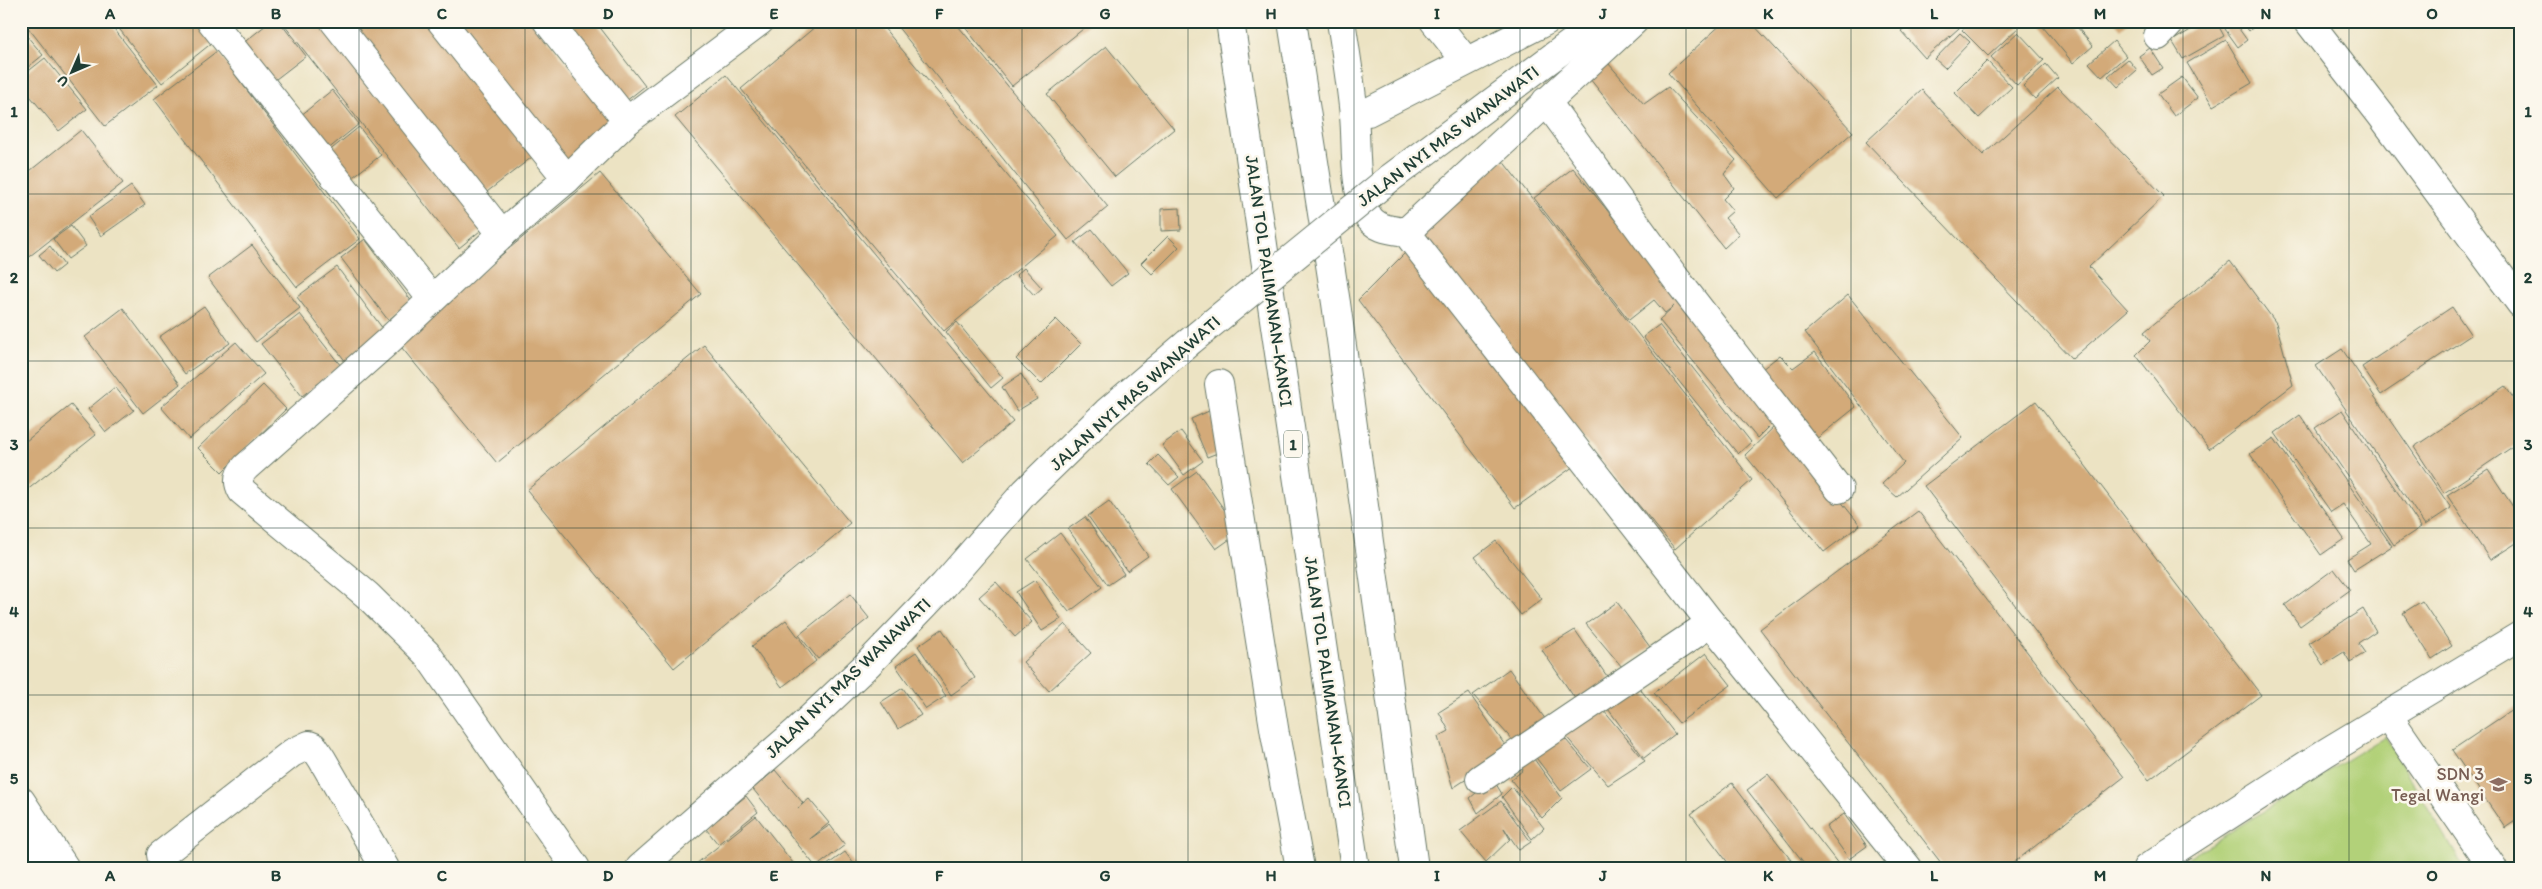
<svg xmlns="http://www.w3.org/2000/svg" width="2542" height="889" viewBox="0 0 2542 889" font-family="Itim,sans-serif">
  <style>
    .green { fill: #b2d179; stroke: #688756 }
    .building { fill: #d3aa79 }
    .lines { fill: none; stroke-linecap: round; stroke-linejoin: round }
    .minor-casing { stroke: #677766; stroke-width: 30 }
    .highway-casing { stroke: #677766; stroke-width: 30 }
    .minor { stroke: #fff; stroke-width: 28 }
    .highway { stroke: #fff; stroke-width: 28 }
    .minor-bridge-casing { stroke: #677766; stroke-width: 30; stroke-linecap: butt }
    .minor-bridge { stroke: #fff; stroke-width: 28 }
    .grid { fill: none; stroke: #1f3d34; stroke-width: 1; stroke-opacity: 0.55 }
    .labels { text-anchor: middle; stroke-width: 5; stroke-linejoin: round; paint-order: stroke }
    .shield { fill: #fbf7ec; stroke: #61756b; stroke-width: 1 }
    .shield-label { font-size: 16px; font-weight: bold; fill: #1f3d34 }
    .street-label { font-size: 18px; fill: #1f3d34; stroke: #fbf7ec }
    .education-label { font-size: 18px; fill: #785e54; stroke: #fbf7ec; text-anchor: end }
    .neatline { fill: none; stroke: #1f3d34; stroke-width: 2 }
    .grid-label { font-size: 16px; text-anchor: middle; font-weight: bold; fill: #1f3d34 }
  </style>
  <rect width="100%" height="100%" fill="#fbf7ec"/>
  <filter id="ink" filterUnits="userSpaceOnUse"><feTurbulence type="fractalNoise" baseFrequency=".02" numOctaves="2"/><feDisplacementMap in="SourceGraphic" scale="10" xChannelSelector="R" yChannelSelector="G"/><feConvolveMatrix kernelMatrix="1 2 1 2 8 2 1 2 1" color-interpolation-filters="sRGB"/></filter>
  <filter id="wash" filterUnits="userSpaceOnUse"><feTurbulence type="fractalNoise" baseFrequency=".0096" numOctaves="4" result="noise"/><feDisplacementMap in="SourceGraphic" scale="20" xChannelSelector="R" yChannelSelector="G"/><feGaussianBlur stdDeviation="1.12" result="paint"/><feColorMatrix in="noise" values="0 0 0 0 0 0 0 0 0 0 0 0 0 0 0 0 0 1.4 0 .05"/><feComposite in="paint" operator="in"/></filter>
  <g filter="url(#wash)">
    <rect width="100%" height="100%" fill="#ece3c3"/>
    <!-- green -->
    <path class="green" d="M2385 736 2464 868H2172Z"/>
    <g id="blocks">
      <!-- building -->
      <g class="building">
        <path d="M23 21H108L158 85 105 126Z"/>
        <path d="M113 21H205L218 38 162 83Z"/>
        <path d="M271 21H279L306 56 267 86 237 48Z"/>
        <path d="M281 21H324L485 227 459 248Z"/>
        <path d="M347 21H432L536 154 483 195Z"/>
        <path d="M449 21H533L614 124 562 166Z"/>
        <path d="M555 21H595L645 86 621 105Z"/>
        <path d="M822 21H878L1058 236 944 331 741 89Z"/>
        <path d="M893 21H954L1108 207 1068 240Z"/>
        <path d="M960 21H1093L1012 86Z"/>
        <path d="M1725 21H1750L1853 132 1778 198 1668 73Z"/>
        <path d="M1912 21H1967L1925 58 1901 31Z"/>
        <path d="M1972 21H1990L1993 24 1996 21H2015L2020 26 1988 56 1962 30Z"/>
        <path d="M2038 21H2072L2093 46 2073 63Z"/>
        <path d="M2114 21H2129L2121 29Z"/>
        <path d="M2206 21H2216L2224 36 2183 59 2172 41Z"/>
        <path d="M2241 21H2260L2249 31Z"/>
        <path d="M2234 22 2247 40 2238 47 2225 29Z"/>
        <path d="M21 29 43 55 27 68 21 61Z"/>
        <path d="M2018 32 2044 60 2017 85 1991 57Z"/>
        <path d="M1960 33 1970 42 1945 68 1935 59Z"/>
        <path d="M2226 40 2252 83 2213 106 2187 63Z"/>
        <path d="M2114 41 2126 56 2102 77 2089 63Z"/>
        <path d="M1106 46 1174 129 1115 177 1047 94Z"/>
        <path d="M2150 48 2163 68 2152 75 2139 56Z"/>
        <path d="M217 51 360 239 297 287 154 99Z"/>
        <path d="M45 58 87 109 59 131 21 85V77Z"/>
        <path d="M2128 59 2137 70 2118 87 2108 76Z"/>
        <path d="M1987 61 2012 87 1979 118 1955 93Z"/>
        <path d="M1608 63 1644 104 1668 87 1736 160 1724 174 1734 188 1723 199 1733 211 1725 218 1739 234 1724 248 1590 79Z"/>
        <path d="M2046 64 2058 78 2035 99 2023 86Z"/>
        <path d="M726 75 1013 422 963 463 675 117Z"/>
        <path d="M2182 77 2198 98 2174 116 2158 94Z"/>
        <path d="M2058 87 2164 196 2089 267 2128 310 2072 359 1866 142 1922 90 1983 155Z"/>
        <path d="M332 90 359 124 327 150 300 116Z"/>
        <path d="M359 127 381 155 349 180 328 152Z"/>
        <path d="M81 130 123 183 21 263V178Z"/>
        <path d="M1502 160 1752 480 1675 549 1417 237Z"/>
        <path d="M1573 168 1776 419 1757 438 1659 320 1674 306 1665 313 1654 300 1629 320 1534 198Z"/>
        <path d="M600 173 701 294 497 463 397 342Z"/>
        <path d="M131 186 145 205 101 236 88 217Z"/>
        <path d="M1180 208 1181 230 1161 231V209Z"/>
        <path d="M71 226 86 246 68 259 53 239Z"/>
        <path d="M1092 229 1128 273 1111 286 1075 242Z"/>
        <path d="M1168 236 1179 247 1152 274 1141 263Z"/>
        <path d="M365 239 412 302 388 320 341 258Z"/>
        <path d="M252 245 300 308 256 342 208 278Z"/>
        <path d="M50 246 64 265 54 273 39 255Z"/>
        <path d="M1406 252 1577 464 1515 508 1358 300Z"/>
        <path d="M2230 261 2276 323 2293 385 2209 449 2136 355 2150 341 2144 332Z"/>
        <path d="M337 267 386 333 346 362 297 297Z"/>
        <path d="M1024 268 1042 288 1034 295 1016 275Z"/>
        <path d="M1848 295 1963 438 1897 497 1882 484 1904 463 1805 332Z"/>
        <path d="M204 306 230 343 185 374 159 337Z"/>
        <path d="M2452 307 2471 335 2381 395 2362 367Z"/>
        <path d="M123 308 180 384 143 413 85 337Z"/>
        <path d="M300 314 341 366 302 396 261 344Z"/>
        <path d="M1056 319 1081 344 1041 384 1016 359Z"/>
        <path d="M957 322 1003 378 991 388 946 332Z"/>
        <path d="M1659 325 1751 442 1738 454 1643 337Z"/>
        <path d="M236 342 264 374 189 439 161 407Z"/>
        <path d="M704 345 850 523 674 668 527 490Z"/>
        <path d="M2342 349 2451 508 2425 525 2316 366Z"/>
        <path d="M1815 352 1856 407 1815 440 1757 373 1780 355 1793 368Z"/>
        <path d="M1021 374 1037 399 1017 411 1002 387Z"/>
        <path d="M263 385 286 409 222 472 198 448Z"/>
        <path d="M2505 386 2521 409V441L2444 493 2414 447Z"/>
        <path d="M115 387 134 410 106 432 88 409Z"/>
        <path d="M2036 401 2261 695 2149 780 1924 486Z"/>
        <path d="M71 405 96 435 21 495V445Z"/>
        <path d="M2342 410 2421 527 2394 545 2315 428Z"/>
        <path d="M1209 411 1225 450 1207 457 1191 419Z"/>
        <path d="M2300 415 2392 546 2354 570 2347 559 2371 544 2343 504 2331 512 2275 433Z"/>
        <path d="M1778 423 1860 525 1824 552 1745 455Z"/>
        <path d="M1181 431 1203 461 1184 475 1162 445Z"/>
        <path d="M2274 438 2344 539 2321 555 2250 454Z"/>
        <path d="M1158 455 1179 477 1169 485 1149 464Z"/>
        <path d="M2488 469 2521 519V540L2490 560 2447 495Z"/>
        <path d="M1197 471 1240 532 1216 549 1172 489Z"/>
        <path d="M1109 501 1148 556 1127 571 1088 516Z"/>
        <path d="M1918 511 2124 777 2007 868H1945L1760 629Z"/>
        <path d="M1085 517 1124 574 1108 585 1068 529Z"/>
        <path d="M1060 533 1102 587 1069 612 1027 559Z"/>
        <path d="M1496 541 1542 599 1521 615 1475 557Z"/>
        <path d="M2334 569 2350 590 2300 626 2285 605Z"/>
        <path d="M1035 580 1061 619 1042 631 1016 592Z"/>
        <path d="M996 582 1032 622 1015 637 979 597Z"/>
        <path d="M850 594 869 618 818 659 799 635Z"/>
        <path d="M2422 601 2452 646 2432 659 2403 613Z"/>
        <path d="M1617 602 1650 647 1622 667 1586 624Z"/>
        <path d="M2363 609 2376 631 2358 643 2365 653 2350 662 2344 652 2323 665 2309 643Z"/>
        <path d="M786 620 816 661 782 687 752 646Z"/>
        <path d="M1065 624 1091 653 1049 691 1023 662Z"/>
        <path d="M942 629 975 678 951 695 918 646Z"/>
        <path d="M1575 630 1609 679 1578 703 1542 650Z"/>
        <path d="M916 652 946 696 926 709 896 666Z"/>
        <path d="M1706 653 1731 685 1679 723 1654 693Z"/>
        <path d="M1509 669 1546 720 1514 742 1473 695Z"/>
        <path d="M1634 681 1675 734 1644 758 1603 702Z"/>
        <path d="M903 688 921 715 898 729 881 702Z"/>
        <path d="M1469 693 1509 751 1453 788 1438 737 1449 731 1439 712Z"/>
        <path d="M2521 704V817L2505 828 2452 750Z"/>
        <path d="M1599 705 1645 761 1608 785 1564 734Z"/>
        <path d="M1560 733 1591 769 1561 791 1534 755Z"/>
        <path d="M1529 752 1562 798 1542 818 1511 780 1523 770 1517 759Z"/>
        <path d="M775 770 803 803 798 808 809 799 829 823 810 839 830 825 845 845 816 867 753 789Z"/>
        <path d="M1768 774 1839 865 1835 868H1808L1747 790Z"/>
        <path d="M1493 779 1502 794 1478 813 1470 798Z"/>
        <path d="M1732 783 1797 868H1732L1691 814Z"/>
        <path d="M1512 787 1544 828 1532 839 1502 797Z"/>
        <path d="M746 796 758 812 718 844 706 829Z"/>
        <path d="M1501 801 1531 842 1519 850 1504 828 1510 839 1486 862 1460 831Z"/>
        <path d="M1844 814 1867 846 1849 859 1826 827Z"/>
        <path d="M756 816 797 868H691Z"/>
        <path d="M845 852 857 868H823Z"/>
      </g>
    </g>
  </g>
  <g filter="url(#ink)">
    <use href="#blocks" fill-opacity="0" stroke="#677766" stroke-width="1"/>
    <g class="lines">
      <defs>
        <g id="minor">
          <path d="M211 21 432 299"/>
          <path d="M334 21 502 234 387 342 246 467C238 475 237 482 242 491L367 595 427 654 576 868"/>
          <path d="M441 21 567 179"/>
          <path d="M1341 21C1346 53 1351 84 1354 116 1357 146 1353 185 1367 214 1374 229 1392 230 1406 232L1711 623 1908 868"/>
          <path d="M1434 21 1466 61"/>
          <path d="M2308 21 2381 115 2521 304"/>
          <path d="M2158 36 2172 21"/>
          <path d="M1546 101 1677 280 1839 489"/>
          <path d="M1354 114 1368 112 1546 21"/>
          <path d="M627 121 760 21"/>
          <path d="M1389 179 1601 21"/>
          <path d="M1406 232 1634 21"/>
          <path d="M502 234 567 179 627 121 547 21"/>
          <path d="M1219 384 1275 734 1300 868"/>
          <path d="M2388 716 2493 868"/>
          <path d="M1480 779 1711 623"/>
          <path d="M161 855 292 753 309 745 314 747 322 759 385 868"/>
          <path d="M640 868 797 731 868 664 944 585 1025 492 1107 412 1188 343"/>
          <path d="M2147 868 2325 753 2521 635"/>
        </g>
        <g id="highway">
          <path d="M1230 21 1355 868"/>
          <path d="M1292 21 1336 303 1414 868"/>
          <path d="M21 801 65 868"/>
          <path d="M21 847 34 868"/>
        </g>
      </defs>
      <!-- minor casing -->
      <use href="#minor" class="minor-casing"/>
      <!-- highway casing -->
      <use href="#highway" class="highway-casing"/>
      <!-- minor -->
      <use href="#minor" class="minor"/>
      <!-- highway -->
      <use href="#highway" class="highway"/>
      <defs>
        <path id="minor-bridge" d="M1188 343 1389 179"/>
      </defs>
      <!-- minor-bridge casing -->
      <use href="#minor-bridge" class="minor-bridge-casing"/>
      <!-- minor-bridge -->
      <use href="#minor-bridge" class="minor-bridge"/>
    </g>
  </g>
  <!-- grid -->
  <path class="grid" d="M193 21V868M359 21V868M525 21V868M691 21V868M856 21V868M1022 21V868M1188 21V868M1354 21V868M1520 21V868M1686 21V868M1851 21V868M2017 21V868M2183 21V868M2349 21V868M21 194H2521M21 361H2521M21 528H2521M21 695H2521"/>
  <!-- icons -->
  <defs>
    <symbol id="school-bare" viewBox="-9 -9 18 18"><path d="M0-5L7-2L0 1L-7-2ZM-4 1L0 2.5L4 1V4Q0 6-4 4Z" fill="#8d6e63" stroke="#fbf7ec" stroke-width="2.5" paint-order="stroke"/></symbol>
  </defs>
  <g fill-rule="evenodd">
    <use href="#school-bare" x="2486" y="772" width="25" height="25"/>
  </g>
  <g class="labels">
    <!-- shield labels -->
    <rect class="shield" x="1284" y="430.5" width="18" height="27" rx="4"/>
    <g class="shield-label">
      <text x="1293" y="450">1</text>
    </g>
    <!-- street labels -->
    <g class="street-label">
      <text transform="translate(1448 136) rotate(-37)" y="6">JALAN NYI MAS WANAWATI</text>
      <text transform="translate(1269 281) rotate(82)" y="6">JALAN TOL PALIMANAN–KANCI</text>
      <text transform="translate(1135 393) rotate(-42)" y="6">JALAN NYI MAS WANAWATI</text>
      <text transform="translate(848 678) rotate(-44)" y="6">JALAN NYI MAS WANAWATI</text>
      <text transform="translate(1328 682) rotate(82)" y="6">JALAN TOL PALIMANAN–KANCI</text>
    </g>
    <!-- education labels -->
    <g class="education-label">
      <text x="2484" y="780">SDN 3<tspan x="2484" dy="21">Tegal Wangi</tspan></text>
    </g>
  </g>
  <!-- margin -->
  <rect width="2542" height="889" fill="none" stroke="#fbf7ec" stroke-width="55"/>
  <!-- north arrow -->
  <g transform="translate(72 72) rotate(225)" stroke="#fbf7ec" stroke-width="4" paint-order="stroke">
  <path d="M0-4L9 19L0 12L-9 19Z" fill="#1f3d34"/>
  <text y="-8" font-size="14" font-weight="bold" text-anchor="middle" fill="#1f3d34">U</text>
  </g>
  <rect x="28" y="28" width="2486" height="834" class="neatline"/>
  <g class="grid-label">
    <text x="110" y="19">A</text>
    <text x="276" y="19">B</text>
    <text x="442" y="19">C</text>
    <text x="608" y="19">D</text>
    <text x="774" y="19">E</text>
    <text x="939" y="19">F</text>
    <text x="1105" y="19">G</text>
    <text x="1271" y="19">H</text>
    <text x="1437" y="19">I</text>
    <text x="1603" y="19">J</text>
    <text x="1768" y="19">K</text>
    <text x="1934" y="19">L</text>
    <text x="2100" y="19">M</text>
    <text x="2266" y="19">N</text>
    <text x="2432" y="19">O</text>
    <text x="14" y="117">1</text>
    <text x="2528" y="117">1</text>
    <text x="14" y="283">2</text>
    <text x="2528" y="283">2</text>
    <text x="14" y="450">3</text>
    <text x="2528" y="450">3</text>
    <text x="14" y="617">4</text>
    <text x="2528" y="617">4</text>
    <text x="14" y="784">5</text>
    <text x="2528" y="784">5</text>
    <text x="110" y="881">A</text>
    <text x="276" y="881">B</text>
    <text x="442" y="881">C</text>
    <text x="608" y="881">D</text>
    <text x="774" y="881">E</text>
    <text x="939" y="881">F</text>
    <text x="1105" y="881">G</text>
    <text x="1271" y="881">H</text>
    <text x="1437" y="881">I</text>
    <text x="1603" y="881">J</text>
    <text x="1768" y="881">K</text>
    <text x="1934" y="881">L</text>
    <text x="2100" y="881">M</text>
    <text x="2266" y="881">N</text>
    <text x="2432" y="881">O</text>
  </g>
</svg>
